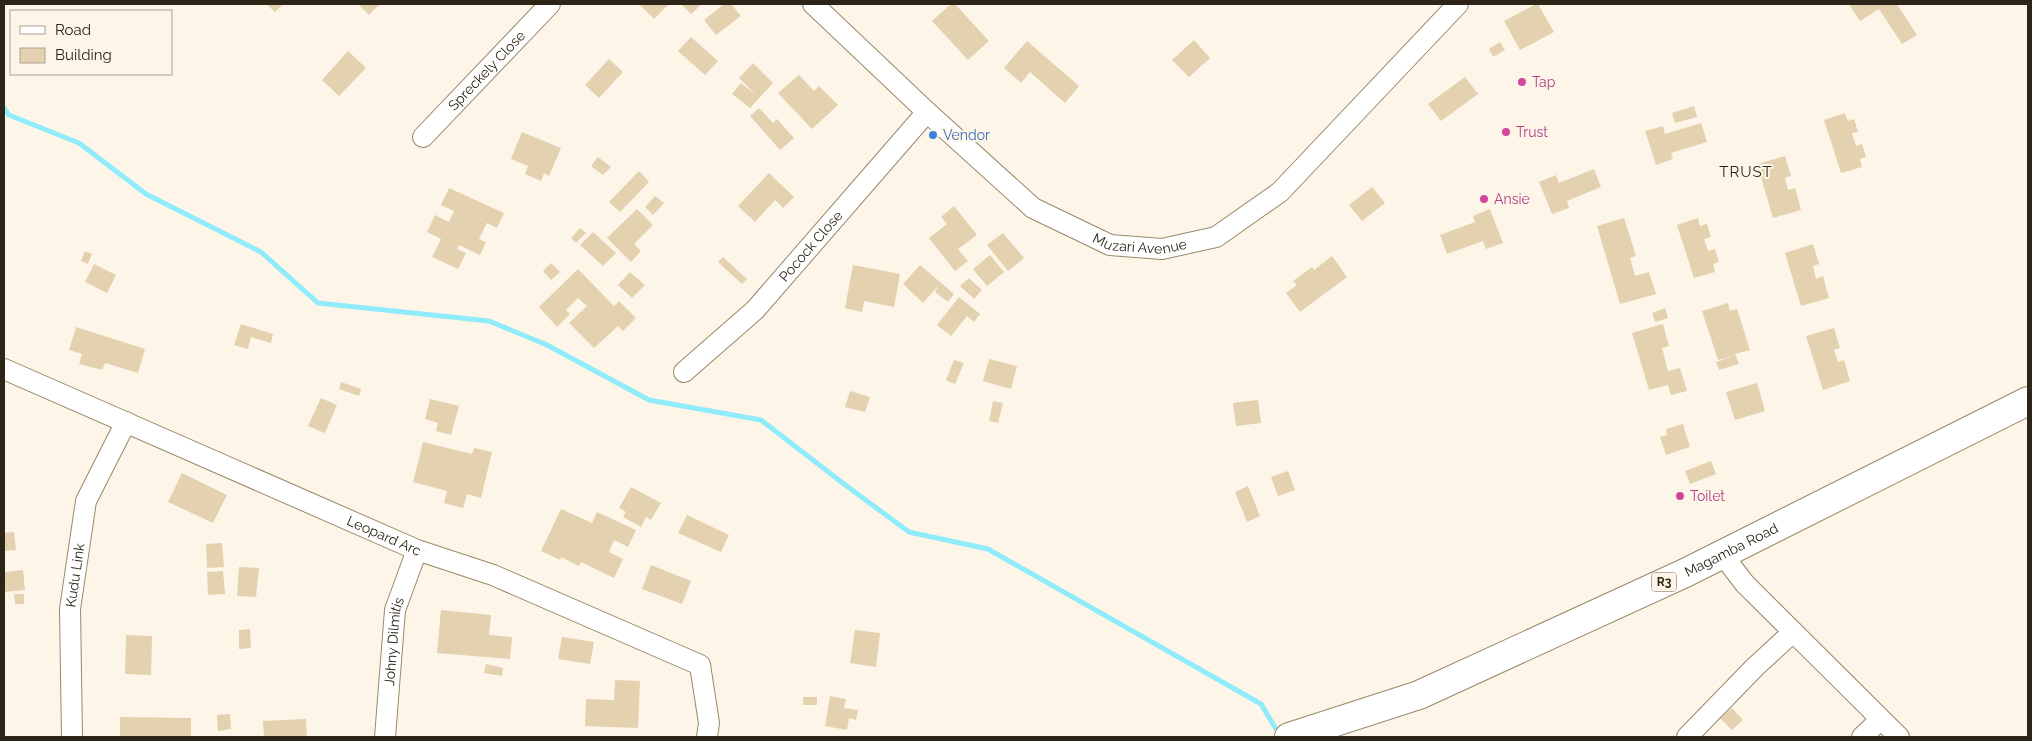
<svg xmlns="http://www.w3.org/2000/svg" width="2032" height="741" viewBox="0 0 2032 741" font-family="Raleway,sans-serif">
  <style>
    .lines { fill: none; stroke-linecap: round; stroke-linejoin: round }
    .stream { stroke: #90ebfa; stroke-width: 5 }
    .building { fill: #e3d1b0 }
    .minor-casing { stroke: #998869; stroke-width: 22 }
    .highway-casing { stroke: #998869; stroke-width: 30 }
    .minor { stroke: #fff; stroke-width: 20 }
    .highway { stroke: #fff; stroke-width: 28 }
    .hotel-dot { fill: #d1479c; stroke: #fdf6e8; stroke-width: 2 }
    .shop-dot { fill: #3f7fe0; stroke: #fdf6e8; stroke-width: 2 }
    .labels { text-anchor: middle; stroke-width: 4; stroke-linejoin: round; paint-order: stroke }
    .shield { fill: #fdf6e8; stroke: #6b6456; stroke-width: 1 }
    .shield-label { font-size: 12px; font-weight: bold; fill: #2c2518 }
    .street-label { font-size: 14px; fill: #2c2518; stroke: #fdf6e8 }
    .hotel-label { font-size: 14px; fill: #b23c85; stroke: #fdf6e8; text-anchor: start }
    .shop-label { font-size: 14px; fill: #366cbe; stroke: #fdf6e8; text-anchor: start }
    .neighbourhood-label { font-size: 15px; letter-spacing: 1px; fill: #2c2518; stroke: #fdf6e8 }
  </style>
  <rect width="100%" height="100%" fill="#fdf6e8"/>
  <g class="lines">
    <!-- stream -->
    <path class="stream" d="M4 108 9 115 79 143 146 194 261 252 318 303 489 321 547 345 649 400 761 420 848 487 909 532 988 549 1261 704 1276 729"/>
  </g>
  <!-- building -->
  <g class="building">
    <path d="M266 4H283L275 12Z"/>
    <path d="M358 4H380L369 15Z"/>
    <path d="M639 4H669L654 19Z"/>
    <path d="M681 4H702L691 14Z"/>
    <path d="M724 4H731L741 16 716 35 704 20Z"/>
    <path d="M951 4H955L989 41 968 60 932 21Z"/>
    <path d="M1536 4H1538L1554 32 1520 50 1504 21Z"/>
    <path d="M1849 4H1897L1917 35 1902 44 1879 9 1860 21Z"/>
    <path d="M691 37 718 61 705 75 678 51Z"/>
    <path d="M1194 40 1210 58 1189 77 1172 60Z"/>
    <path d="M1027 41 1079 86 1065 103 1030 72 1021 83 1004 68Z"/>
    <path d="M1500 42 1505 50 1493 57 1489 49Z"/>
    <path d="M348 51 366 68 339 96 322 80Z"/>
    <path d="M609 59 623 72 599 98 585 85Z"/>
    <path d="M753 63 773 83 750 108 732 94 741 83 756 95 739 78Z"/>
    <path d="M799 75 814 91 819 86 838 105 812 129 778 93Z"/>
    <path d="M1465 77 1478 94 1441 121 1428 104Z"/>
    <path d="M1694 106 1697 117 1675 123 1672 113Z"/>
    <path d="M759 108 773 123 777 119 794 138 780 150 750 116Z"/>
    <path d="M1845 113 1848 121 1854 119 1858 132 1852 133 1856 146 1862 144 1866 157 1860 159 1862 167 1841 173 1824 120Z"/>
    <path d="M1701 123 1707 142 1671 153 1673 159 1656 165 1645 131 1663 126 1665 134Z"/>
    <path d="M522 132 561 148 549 176 544 173 541 181 525 174 528 166 511 159Z"/>
    <path d="M1785 156 1791 176 1785 178 1788 190 1795 188 1801 210 1773 218 1757 164Z"/>
    <path d="M598 157 611 167 603 175 591 166Z"/>
    <path d="M1594 169 1601 187 1567 201 1569 208 1552 214 1539 182 1556 175 1559 183Z"/>
    <path d="M639 171 649 182 620 212 609 202Z"/>
    <path d="M769 173 794 197 783 208 775 200 755 222 738 206Z"/>
    <path d="M1372 187 1385 203 1362 221 1349 205Z"/>
    <path d="M449 188 504 213 497 228 487 223 479 239 486 242 480 255 459 245 457 249 466 253 458 269 432 257 441 239 427 232 435 215 449 222 454 211 441 205Z"/>
    <path d="M655 196 664 203 653 215 645 207Z"/>
    <path d="M954 206 977 235 958 249 968 261 955 271 929 238 947 224 941 217Z"/>
    <path d="M637 209 653 225 634 244 641 251 631 262 607 238Z"/>
    <path d="M1490 209 1503 243 1486 249 1483 241 1447 254 1440 235 1475 222 1473 216Z"/>
    <path d="M1624 218 1636 256 1630 258 1635 276 1649 272 1656 294 1620 304 1597 226Z"/>
    <path d="M1698 218 1700 226 1707 224 1711 237 1704 239 1708 251 1715 249 1719 262 1713 264 1715 272 1694 278 1677 225Z"/>
    <path d="M580 228 586 233 576 243 571 238Z"/>
    <path d="M593 232 616 253 603 266 580 245Z"/>
    <path d="M1003 233 1024 258 1008 271 987 245Z"/>
    <path d="M1813 244 1819 264 1813 266 1816 279 1823 276 1829 298 1801 306 1785 253Z"/>
    <path d="M85 251 92 254 88 264 81 261Z"/>
    <path d="M990 255 1004 272 987 286 973 269Z"/>
    <path d="M1332 256 1347 277 1300 312 1286 293 1297 285 1293 281 1312 267 1314 270Z"/>
    <path d="M723 257 747 279 742 284 718 262Z"/>
    <path d="M551 263 560 272 551 280 543 271Z"/>
    <path d="M94 264 116 275 107 293 85 282Z"/>
    <path d="M853 265 900 274 894 307 864 301 862 312 845 308Z"/>
    <path d="M920 265 954 294 948 302 935 292 939 285 923 303 903 284Z"/>
    <path d="M578 269 614 306 619 301 636 318 623 331 618 326 594 348 569 323 587 306 578 298 566 310 570 314 557 327 539 307Z"/>
    <path d="M630 272 645 285 632 298 618 285Z"/>
    <path d="M969 278 982 290 974 299 960 286Z"/>
    <path d="M959 297 980 314 974 322 967 316 951 336 937 325Z"/>
    <path d="M1728 303 1730 311 1737 309 1750 350 1735 354 1739 364 1719 370 1716 362 1734 356 1718 360 1702 311Z"/>
    <path d="M1665 308 1668 318 1655 322 1652 313Z"/>
    <path d="M241 324 273 334 271 343 251 337 248 349 234 345Z"/>
    <path d="M1663 324 1669 346 1662 348 1668 371 1680 368 1687 391 1671 395 1668 385 1649 390 1632 333Z"/>
    <path d="M76 327 145 349 138 373 105 363 102 370 79 364 82 354 69 350Z"/>
    <path d="M1834 328 1840 348 1834 350 1838 362 1844 360 1850 381 1823 390 1806 336Z"/>
    <path d="M989 359 1017 366 1011 389 983 381Z"/>
    <path d="M954 360 964 363 955 384 946 380Z"/>
    <path d="M341 382 361 389 359 396 339 389Z"/>
    <path d="M1757 383 1765 411 1735 420 1726 392Z"/>
    <path d="M850 391 870 397 865 412 845 407Z"/>
    <path d="M321 398 337 405 325 433 308 426Z"/>
    <path d="M430 399 459 406 451 435 436 431 438 423 425 419Z"/>
    <path d="M1258 400 1261 423 1236 426 1233 403Z"/>
    <path d="M993 401 1003 403 998 423 989 421Z"/>
    <path d="M1683 424 1690 447 1666 455 1660 437 1667 435 1666 429Z"/>
    <path d="M423 442 472 454 474 448 492 452 481 498 467 494 463 508 444 503 447 491 413 482Z"/>
    <path d="M1711 461 1716 474 1690 484 1685 471Z"/>
    <path d="M1288 471 1295 490 1278 496 1271 477Z"/>
    <path d="M182 473 227 495 213 523 168 502Z"/>
    <path d="M1248 486 1260 516 1247 522 1235 492Z"/>
    <path d="M631 487 661 503 651 520 646 517 641 527 623 517 626 512 619 508Z"/>
    <path d="M561 509 592 523 597 512 636 530 628 547 614 540 609 552 623 559 614 578 581 562 579 566 561 557 560 560 541 551Z"/>
    <path d="M687 515 729 535 721 552 678 533Z"/>
    <path d="M14 532 16 550 4 551V533Z"/>
    <path d="M222 543 224 567 207 568 206 544Z"/>
    <path d="M651 565 691 581 682 604 642 589Z"/>
    <path d="M239 567 259 568 256 597 237 596Z"/>
    <path d="M4 568 5 572 23 570 25 590 4 592Z"/>
    <path d="M223 571 225 594 208 595 207 572Z"/>
    <path d="M14 594H24V604H15Z"/>
    <path d="M441 610 491 615 489 635 512 637 510 659 437 653Z"/>
    <path d="M250 629 251 648 239 649V630Z"/>
    <path d="M855 630 880 633 876 667 850 663Z"/>
    <path d="M126 635 152 636 151 675 125 674Z"/>
    <path d="M562 637 594 642 590 664 558 659Z"/>
    <path d="M486 664 503 668 502 676 484 673Z"/>
    <path d="M615 680 640 681 638 728 585 726 586 699 614 700Z"/>
    <path d="M830 696 846 699 844 708 858 710 856 720 849 718 847 730 825 726Z"/>
    <rect x="803" y="697" width="14" height="8"/>
    <path d="M1732 708 1743 720 1732 730 1720 718Z"/>
    <path d="M230 714 231 729 218 731 217 715Z"/>
    <path d="M120 717 191 718V737H120Z"/>
    <path d="M306 719 307 737H264L263 721Z"/>
  </g>
  <g class="lines">
    <defs>
      <g id="minor">
        <path id="s1" d="M813 4 927 112 1033 208 1110 245 1162 249 1216 237 1280 192 1458 4"/>
        <path id="s2" d="M423 137 550 4"/>
        <path id="s3" d="M4 369 417 550 493 575 700 665 709 723 707 737"/>
        <path id="s4" d="M684 372 755 310 927 112"/>
        <path d="M1722 554 1745 584 1899 737"/>
        <path id="s5" d="M72 737 70 609 86 501 126 422"/>
        <path id="s6" d="M385 737 395 610 417 550"/>
        <path d="M1687 737 1755 667 1793 632"/>
        <path d="M1862 737 1880 720"/>
      </g>
      <g id="highway">
        <path id="s7" d="M1289 737 1419 695 1685 573 2028 401"/>
      </g>
    </defs>
    <!-- minor casing -->
    <use href="#minor" class="minor-casing"/>
    <!-- highway casing -->
    <use href="#highway" class="highway-casing"/>
    <!-- minor -->
    <use href="#minor" class="minor"/>
    <!-- highway -->
    <use href="#highway" class="highway"/>
  </g>
  <!-- markers -->
  <g class="hotel-dot">
    <circle cx="1522" cy="82" r="5"/>
    <circle cx="1506" cy="132" r="5"/>
    <circle cx="1484" cy="199" r="5"/>
    <circle cx="1680" cy="496" r="5"/>
  </g>
  <circle class="shop-dot" cx="933" cy="135" r="5"/>
  <g class="labels">
    <!-- shield labels -->
    <rect class="shield" x="1651.5" y="572.5" width="25" height="19" rx="4"/>
    <g class="shield-label">
      <text x="1664" y="586">R3</text>
    </g>
    <!-- street labels -->
    <g class="street-label">
      <text dy="5" stroke="none"><textPath href="#s2" startOffset="92">Spreckely Close</textPath></text>
      <text dy="5" stroke="none"><textPath href="#s1" startOffset="415">Muzari Avenue</textPath></text>
      <text dy="5" stroke="none"><textPath href="#s4" startOffset="179">Pocock Close</textPath></text>
      <text dy="5" stroke="none"><textPath href="#s3" startOffset="415">Leopard Arc</textPath></text>
      <text dy="5" stroke="none"><textPath href="#s7" startOffset="481">Magamba Road</textPath></text>
      <text dy="5" stroke="none"><textPath href="#s5" startOffset="162">Kudu Link</textPath></text>
      <text dy="5" stroke="none"><textPath href="#s6" startOffset="96">Johny Dilmitis</textPath></text>
    </g>
    <!-- hotel labels -->
    <g class="hotel-label">
      <text x="1532" y="87">Tap</text>
      <text x="1516" y="137">Trust</text>
      <text x="1494" y="204">Ansie</text>
      <text x="1690" y="501">Toilet</text>
    </g>
    <!-- shop labels -->
    <g class="shop-label">
      <text x="943" y="140">Vendor</text>
    </g>
    <!-- neighbourhood labels -->
    <g class="neighbourhood-label">
      <text x="1746" y="177">TRUST</text>
    </g>
  </g>
  <!-- border -->
  <rect width="2032" height="741" fill="none" stroke="#2c2518" stroke-width="10"/>
  <!-- legend -->
  <rect x="10" y="10" width="162" height="65" fill="#fdf6e8" stroke="#a9a295"/>
  <rect x="20" y="26" width="25" height="8" fill="#ffffff" stroke="#a9a295"/>
  <text x="55" y="35" font-size="15" fill="#2c2518">Road</text>
  <rect x="20" y="48" width="25" height="15" fill="#e3d1b0" stroke="#a9a295"/>
  <text x="55" y="60" font-size="15" fill="#2c2518">Building</text>
</svg>
